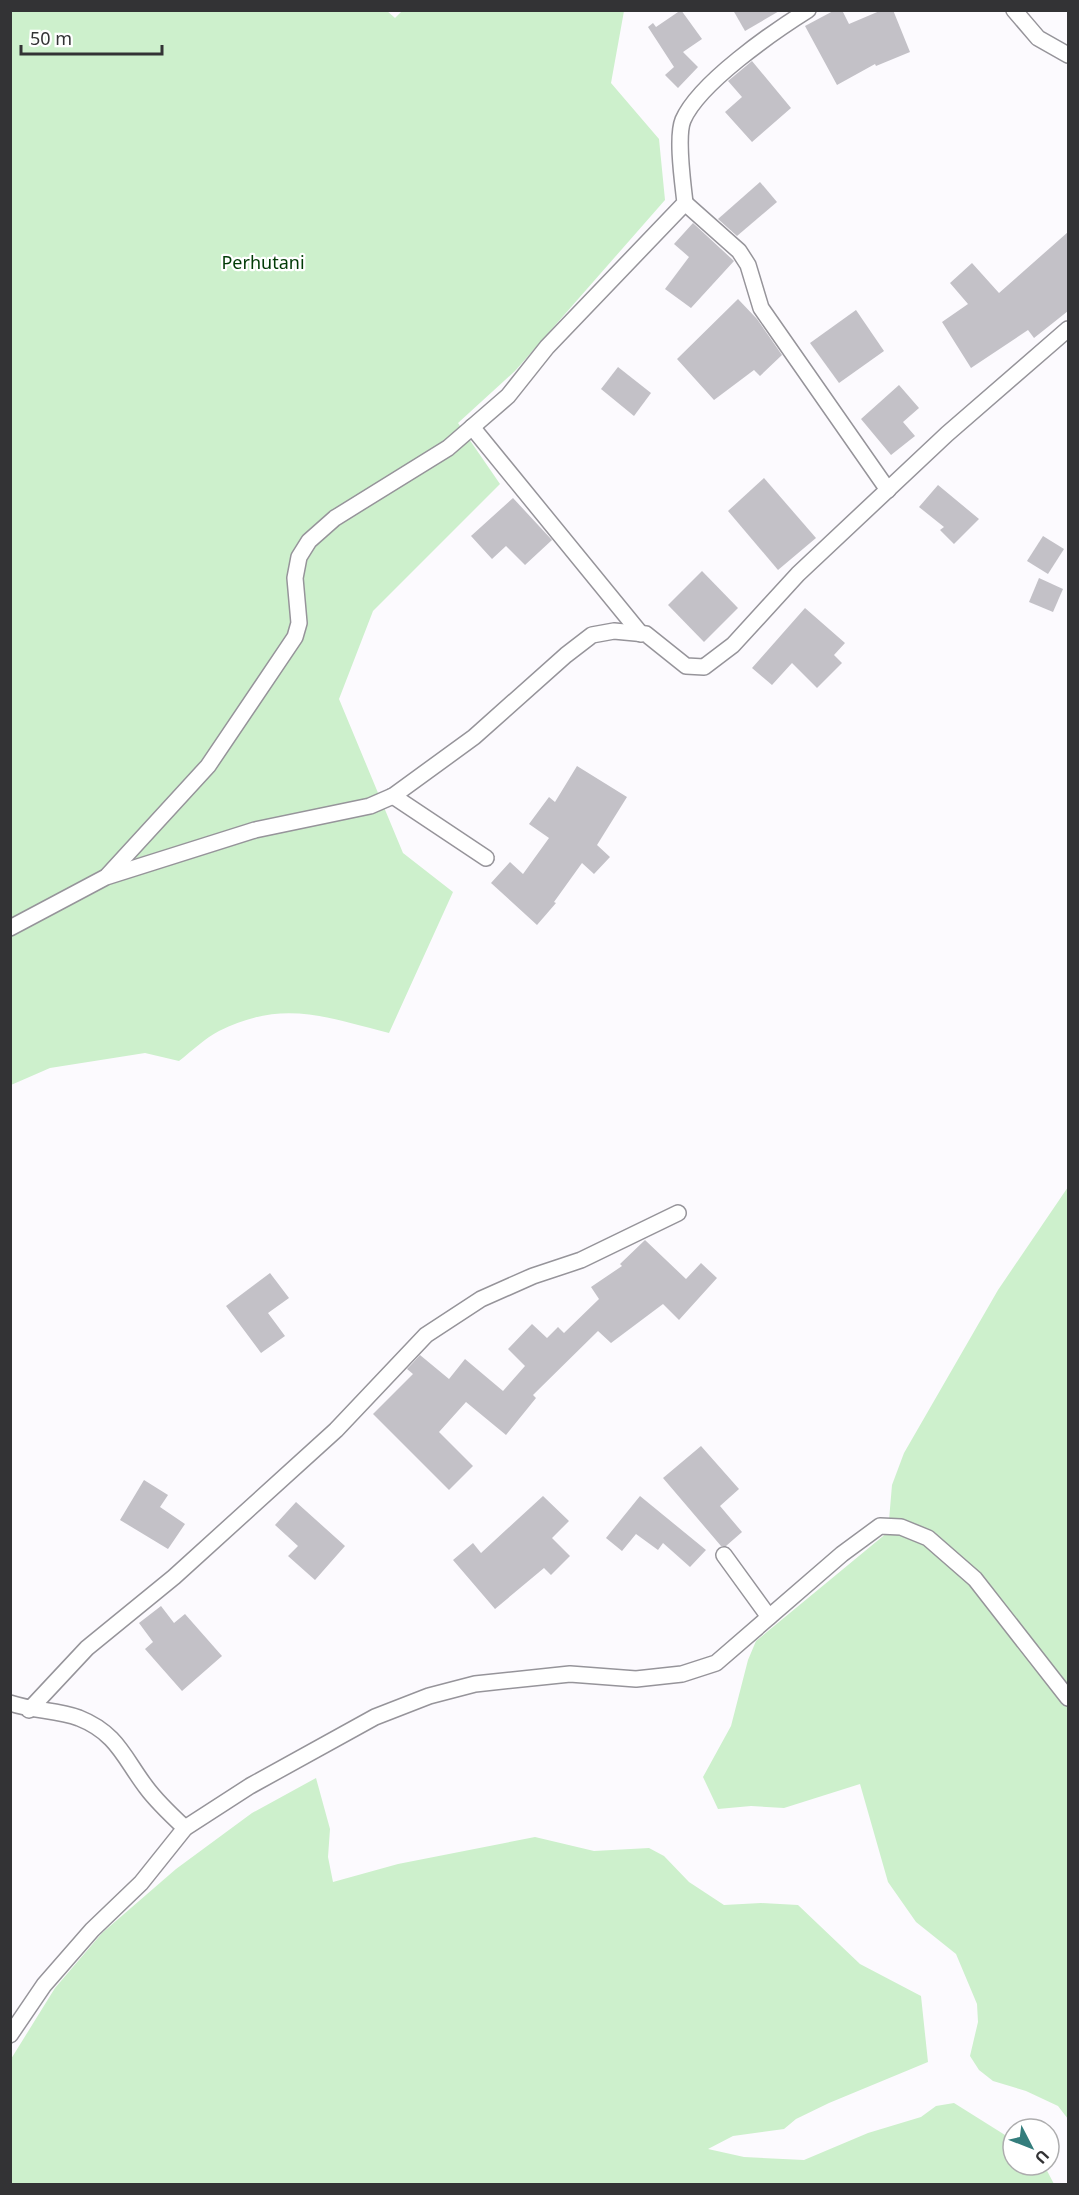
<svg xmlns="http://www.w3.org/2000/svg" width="1079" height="2195" viewBox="0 0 1079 2195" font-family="'Noto Sans',sans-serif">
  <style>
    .green { fill: #cdf0cc }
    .building { fill: #c3c1c7 }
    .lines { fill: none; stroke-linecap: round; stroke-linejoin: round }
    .street-casing { stroke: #96949a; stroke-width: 18 }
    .street { stroke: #fff; stroke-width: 15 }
    .labels { text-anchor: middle; stroke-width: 4.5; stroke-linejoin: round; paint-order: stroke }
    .park-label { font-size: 18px; fill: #013b06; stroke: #fff }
  </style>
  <rect width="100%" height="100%" fill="#fcfafe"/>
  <!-- green -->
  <g class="green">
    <path d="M386 10 395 18 403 10 624 11 611 83 659 139 665 200 515 371 458 423 500 484 373 611 339 699 403 853 453 892 389 1033C325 1017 283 999 219 1031 205 1038 192 1051 179 1061L145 1053 50 1068 11 1085V11Z"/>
    <path d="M1068 1187V2119L1058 2106 1026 2091 993 2081 979 2070 970 2056 978 2022 977 2004 956 1954 916 1922 888 1882 860 1784 784 1808 751 1806 718 1809 703 1777 731 1726 748 1660 756 1641 888 1532 892 1485 904 1453 998 1290Z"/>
    <path d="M316 1778 330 1829 328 1857 333 1882 398 1864 535 1837 594 1851 649 1848 664 1856 689 1882 724 1905 761 1903 798 1905 860 1964 921 1996 928 2062 829 2103 796 2119 784 2129 733 2136 708 2149 744 2157 804 2160 868 2133 921 2117 936 2106 954 2103 1013 2140V2165H1044L1054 2184H11V2059L55 1988 102 1933 176 1869 252 1813Z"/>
  </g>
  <!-- building -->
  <g class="building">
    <path d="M681 10 702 39 683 52 698 67 678 88 665 75 674 67 648 27 653 23 656 27Z"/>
    <path d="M733 10H781L745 31Z"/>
    <path d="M835 10H842L849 24 882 10H893L910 52 876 66 875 64 837 85 805 26Z"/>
    <path d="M752 61 791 108 752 142 725 112 742 97 728 81Z"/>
    <path d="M760 182 777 202 737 236 718 219Z"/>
    <path d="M693 223 734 261 691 308 665 289 689 257 674 244Z"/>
    <path d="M1068 232V311L1034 338 1028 330 971 368 942 322 968 304 950 283 972 263 999 293Z"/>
    <path d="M738 299 757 319 782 355 760 376 754 370 714 400 677 359Z"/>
    <path d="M856 310 884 351 839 383 810 343Z"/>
    <path d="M618 367 651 393 634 416 601 389Z"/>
    <path d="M899 385 919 408 903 422 915 436 891 455 861 419Z"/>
    <path d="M764 478 816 538 778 570 728 511Z"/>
    <path d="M938 485 979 519 954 544 940 530 944 527 919 507Z"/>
    <path d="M513 498 552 540 525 565 506 546 492 559 471 536Z"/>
    <path d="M1043 536 1064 549 1048 574 1027 561Z"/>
    <path d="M702 571 738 608 704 642 668 605Z"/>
    <path d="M1039 578 1063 589 1053 612 1029 602Z"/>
    <path d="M805 608 845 643 834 655 842 663 817 688 792 663 772 685 752 668Z"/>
    <path d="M577 766 627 797 597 845 610 857 594 874 582 863 554 902 556 903 537 925 491 883 510 862 523 874 549 838 529 824 549 797 555 802Z"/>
    <path d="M645 1240 686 1279 701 1263 717 1278 679 1320 663 1304 611 1343 598 1331 533 1395 536 1398 506 1435 466 1402 439 1432 473 1466 449 1490 373 1414 413 1374 407 1369 420 1355 449 1379 465 1359 503 1391 525 1366 508 1349 532 1324 547 1338 558 1327 564 1333 599 1299 591 1287 622 1266 620 1264Z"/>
    <path d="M270 1273 289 1298 268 1313 285 1336 261 1353 226 1306Z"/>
    <path d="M701 1446 739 1489 720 1506 742 1532 726 1546H721L663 1478Z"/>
    <path d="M144 1480 168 1495 160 1507 185 1524 168 1549 120 1520Z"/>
    <path d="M543 1496 569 1521 552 1538 570 1556 551 1575 544 1568 495 1609 453 1560 473 1543 481 1553Z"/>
    <path d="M640 1496 706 1550 690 1567 663 1543 658 1550 636 1534 622 1551 606 1538Z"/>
    <path d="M296 1502 345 1546 315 1580 288 1556 298 1546 275 1525Z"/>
    <path d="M161 1606 174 1623 185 1614 222 1656 182 1691 145 1649 153 1642 139 1623Z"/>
  </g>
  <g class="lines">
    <defs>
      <g id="street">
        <path d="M1014 10 1038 38 1068 55"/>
        <path d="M685 203 739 251 748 265 761 308 888 490"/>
        <path d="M472 427 641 634"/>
        <path d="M393 796 486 858"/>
        <path d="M108 875 208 766 295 637 299 623 295 578 299 557 309 541 335 518 448 448 508 396 547 347 685 203C683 184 676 137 683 120 699 83 773 32 808 10"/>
        <path d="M10 928 106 877 255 830 370 806 393 796 474 737 566 655 592 635 614 631 646 634 686 666 704 667 733 645 798 574 947 434 1068 329"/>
        <path d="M724 1555 769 1617"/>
        <path d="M10 1703C33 1711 57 1710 79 1718 117 1733 124 1758 146 1787 157 1802 171 1815 185 1828"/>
        <path d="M29 1710 87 1648 174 1577 336 1430 426 1335 481 1299 533 1276 581 1260 678 1213"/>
        <path d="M10 2035 44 1985 92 1930 141 1883 185 1828 250 1786 375 1717 429 1696 475 1684 570 1674 636 1679 682 1674 716 1663 842 1554 880 1526 901 1527 928 1538 975 1579 1068 1698"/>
      </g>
    </defs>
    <!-- street casing -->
    <use href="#street" class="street-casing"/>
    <!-- street -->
    <use href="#street" class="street"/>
  </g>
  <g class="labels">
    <!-- park labels -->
    <g class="park-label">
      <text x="263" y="269">Perhutani</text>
    </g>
  </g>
  <!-- border -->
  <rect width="1079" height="2195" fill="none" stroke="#333335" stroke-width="24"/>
  <!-- north arrow -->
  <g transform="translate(1031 2147) rotate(132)"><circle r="28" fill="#ffffff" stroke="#adadae" stroke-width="1.5"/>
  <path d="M0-4.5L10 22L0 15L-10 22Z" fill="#347d7c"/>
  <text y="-9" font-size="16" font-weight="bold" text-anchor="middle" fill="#333335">U</text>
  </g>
  <!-- scale -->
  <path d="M21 45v9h141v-9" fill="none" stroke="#333335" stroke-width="3"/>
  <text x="30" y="45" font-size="18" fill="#333335" stroke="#ffffff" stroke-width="4.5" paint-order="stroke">50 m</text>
</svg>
